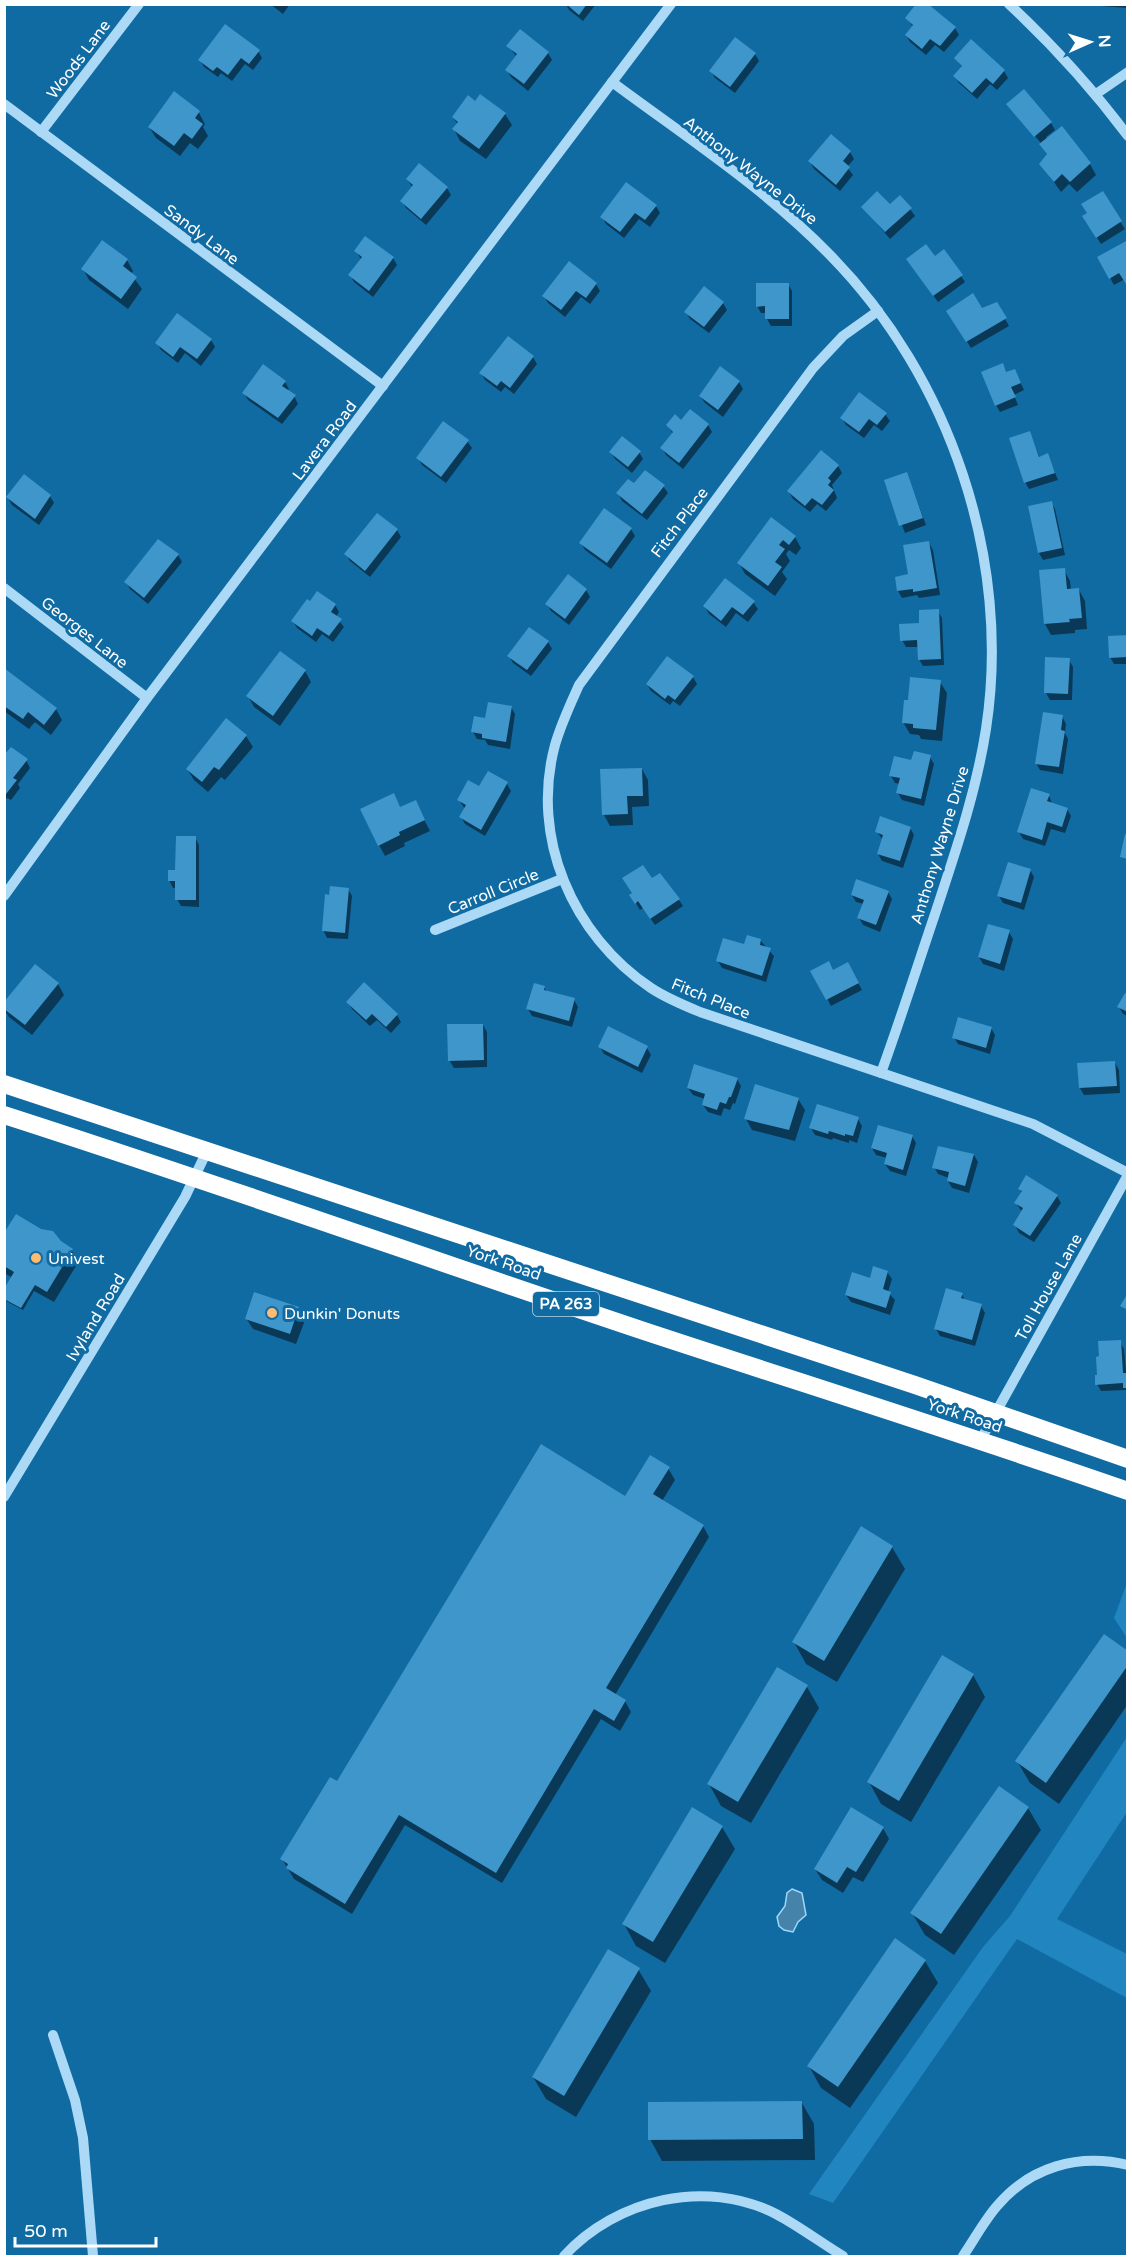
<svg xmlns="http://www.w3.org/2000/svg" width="1132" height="2261" viewBox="0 0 1132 2261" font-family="'Varela Round',sans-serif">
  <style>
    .green { fill: #2185c0 }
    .water { fill: #4683aa; stroke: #9ed8f9; stroke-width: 1.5 }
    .shadow { fill: #0007 }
    .building { fill: #3e96cb }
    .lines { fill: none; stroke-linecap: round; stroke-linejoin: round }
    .minor { stroke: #acdaf6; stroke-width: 10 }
    .highway { stroke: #fff; stroke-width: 18 }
    .poi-dot { fill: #ffbc70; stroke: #116ba3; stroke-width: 2 }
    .labels { text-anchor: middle; stroke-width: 6; stroke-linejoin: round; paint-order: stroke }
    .shield { fill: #116ba3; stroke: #b8d3e3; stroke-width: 1.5 }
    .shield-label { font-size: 15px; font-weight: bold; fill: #fff }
    .street-label { font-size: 16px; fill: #fff; stroke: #116ba3 }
    .poi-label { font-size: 16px; fill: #fff; stroke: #116ba3; text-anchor: start }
  </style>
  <rect width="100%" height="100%" fill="#116ba3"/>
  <!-- green -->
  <g class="green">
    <path d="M1127 1583V1638L1114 1618Z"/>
    <path d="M1127 1737V1812L1057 1919 1127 1954V1998L1017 1939 833 2203 809 2194 983 1947 1010 1916Z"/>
  </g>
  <!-- water -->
  <path class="water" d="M792 1889 802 1893 806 1915 798 1922 793 1932 784 1930 779 1926 777 1917 785 1906 787 1893Z"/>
  <!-- shadow -->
  <g class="shadow">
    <path d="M270 4H290L283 14Z"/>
    <path d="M566 4H596L583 21 569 10Z"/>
    <path d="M1099 4H1128V8L1100 6Z"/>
    <path d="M907 18 955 28 959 35 944 52 935 45 926 55 910 42 906 35 913 27Z"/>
    <path d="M735 39 755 54 759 61 735 93 715 78 711 71Z"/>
    <path d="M971 41 1004 71 1008 78 997 90 990 84 977 99 959 83 955 76 963 68 956 58Z"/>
    <path d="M508 46 548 53 552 60 528 91 511 77 507 70 517 57Z"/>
    <path d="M258 51 262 58 253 70 245 64 232 81 221 73 218 77 204 67 200 60Z"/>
    <path d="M174 94 199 113 205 124 203 127 208 136 198 149 190 143 180 156 156 138 149 127Z"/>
    <path d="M481 96 505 114 512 125 486 159 460 141 454 129 458 125 453 117 476 103Z"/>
    <path d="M1008 104 1051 123 1055 130 1046 137 1048 139 1090 164 1096 175 1077 192 1069 184 1061 192 1041 164 1048 156 1040 142Z"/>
    <path d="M850 152 854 159 847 167 853 175 840 191 814 169 810 162Z"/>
    <path d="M420 165 447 188 451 195 426 225 406 208 402 201 413 188 407 179Z"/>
    <path d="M1102 193 1125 229 1101 244 1084 217 1089 214Z"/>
    <path d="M656 206 660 213 650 227 639 219 624 238 606 224 602 217Z"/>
    <path d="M890 206 910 209 915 216 890 239 863 207Z"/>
    <path d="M366 238 393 258 397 265 373 297 354 282 350 275 361 259 356 251Z"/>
    <path d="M1128 241 1125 279 1114 285 1099 258Z"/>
    <path d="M935 258 961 276 965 282 938 302 912 266Z"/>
    <path d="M127 260 133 271 131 274 142 289 128 309 89 280 83 269Z"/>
    <path d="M596 284 600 291 590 304 581 297 565 317 548 303 544 296Z"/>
    <path d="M788 284 792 291V326H771L767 319V313H761L757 306Z"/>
    <path d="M723 303 727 310 709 333 690 319 686 312Z"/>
    <path d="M997 304 1009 326 971 348 952 318Z"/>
    <path d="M211 340 215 347 201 366 185 353 178 363 161 350 157 343Z"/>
    <path d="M533 357 537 364 514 394 505 387 501 392 485 380 481 373Z"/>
    <path d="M1007 374 1018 377 1024 390 1014 395 1018 405 1000 412 996 405Z"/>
    <path d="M285 382 289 389 287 391 294 396 298 404 282 424 248 400 244 393Z"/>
    <path d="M739 382 743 389 723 417 705 403 700 396Z"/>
    <path d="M690 411 708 425 712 432 683 469 666 455 662 448 673 434 668 426 682 422Z"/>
    <path d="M885 414 890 421 882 431 874 425 864 438 846 425 842 418Z"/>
    <path d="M1030 433 1040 458 1048 455 1058 480 1029 489 1025 482Z"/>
    <path d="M467 441 472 448 446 483 422 465 418 458Z"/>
    <path d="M611 452H639L643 459 632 473 615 459Z"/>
    <path d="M838 466 842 473 832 485 837 498 826 511 817 504 810 512 793 499 789 492Z"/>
    <path d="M907 474 926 525 905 533 885 481Z"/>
    <path d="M634 485 663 486 668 493 647 520 622 501 618 493Z"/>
    <path d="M50 496 54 503 39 525 12 505 8 498Z"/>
    <path d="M1051 502 1055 509 1065 555 1043 560 1039 553Z"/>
    <path d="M378 515 397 530 401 537 370 577 350 561 346 554Z"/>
    <path d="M771 519 795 537 801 548 796 555 789 550 786 554 790 561 782 572 787 579 775 596 745 574 739 563Z"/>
    <path d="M631 529 635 536 611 569 585 550 581 543Z"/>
    <path d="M158 541 178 555 182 562 148 604 130 589 126 582Z"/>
    <path d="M929 543 933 550 940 595 919 598 917 595 902 598 898 591Z"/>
    <path d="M1064 570 1070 581 1071 591 1079 590 1085 601 1087 629 1075 630V633L1051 635 1045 624Z"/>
    <path d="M568 577 586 590 590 597 569 625 551 611 547 604Z"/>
    <path d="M753 602 758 609 748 622 736 613 726 627 709 614 705 607Z"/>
    <path d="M335 605 339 612 336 617 344 627 333 642 322 634 316 642 297 628 293 621Z"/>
    <path d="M938 611 942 618 944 665 923 666 919 659V647H906L902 640Z"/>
    <path d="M1128 637V664H1114L1110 657Z"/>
    <path d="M548 642 552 649 531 676 513 663 509 656Z"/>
    <path d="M1069 660 1073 667 1072 700H1050L1046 693Z"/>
    <path d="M4 670 56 709 62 720 51 735 35 722 29 729 4 711Z"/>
    <path d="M305 671 311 682 280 726 254 707 248 696Z"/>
    <path d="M693 677 697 684 680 706 673 701 670 705 651 691 647 684Z"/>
    <path d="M940 682 947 693 942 741 921 739 919 735 910 734 903 722 909 702Z"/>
    <path d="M511 707 515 714 510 749 488 745 485 740 477 739 473 732 486 719Z"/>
    <path d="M1062 716 1066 724 1065 733 1068 739 1063 774 1040 770 1036 763Z"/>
    <path d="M246 736 253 747 225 780 221 777 208 792 194 780 187 769Z"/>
    <path d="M930 757 934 764 924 806 902 800 898 793 900 784 895 783 891 776 912 762Z"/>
    <path d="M4 758 26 760 30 768 18 784 20 788 11 800 7 798 4 802Z"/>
    <path d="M642 769 648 780 649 806 632 807 633 825 610 826 604 815Z"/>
    <path d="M507 784 511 791 485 836 465 824 461 817 465 809 459 800 480 788Z"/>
    <path d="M1049 795 1052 804 1067 809 1071 816 1065 833 1051 829 1045 846 1023 839 1019 832Z"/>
    <path d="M415 802 430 831 404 843 405 846 385 856 379 845 400 808Z"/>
    <path d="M910 828 914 835 903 868 882 861 878 854 883 840 877 832Z"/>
    <path d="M195 837 199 845V907L181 906 177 899V888H173L169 880 177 871Z"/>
    <path d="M1030 870 1034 877 1024 910 1003 903 999 896Z"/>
    <path d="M651 880 679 900 683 906 655 925 643 908 640 910 631 895Z"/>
    <path d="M348 889 352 896 348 939 327 938 323 930Z"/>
    <path d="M888 892 892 899 880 932 863 925 859 918 864 904 856 902 852 895Z"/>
    <path d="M1009 932 1013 939 1004 971 983 964 979 957Z"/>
    <path d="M760 940 774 956 766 982 722 968 718 961 745 946Z"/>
    <path d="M848 964 862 990 831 1006 813 971H833Z"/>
    <path d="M58 984 64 995 32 1035 9 1017 4 1009Z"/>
    <path d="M544 987 547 992 574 1000 578 1007 572 1027 532 1016 528 1009Z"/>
    <path d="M1128 996V1016L1123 1014 1119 1007Z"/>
    <path d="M348 1002 397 1015 401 1022 391 1033 377 1020 370 1026 352 1009Z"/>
    <path d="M483 1025 487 1032V1067L454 1068 449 1060Z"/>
    <path d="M609 1028 647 1048 651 1055 642 1073 604 1054 600 1047Z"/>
    <path d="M991 1028 995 1035 990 1054 958 1044 954 1037Z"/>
    <path d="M1115 1063 1119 1070 1120 1093 1084 1095 1080 1088Z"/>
    <path d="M737 1079 741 1086 735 1104 733 1103 730 1110 724 1108 721 1116 708 1112 703 1105 705 1099 693 1095 688 1088Z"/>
    <path d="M798 1099 805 1110 795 1141 752 1130 746 1119Z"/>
    <path d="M858 1119 862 1126 857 1143 849 1140V1143L833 1138 832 1140 815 1135 811 1128Z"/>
    <path d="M912 1136 916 1143 906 1176 890 1171 885 1164 887 1158 876 1155 872 1148Z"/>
    <path d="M974 1155 978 1162 969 1193 952 1188 948 1181 949 1178 938 1174 934 1167Z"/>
    <path d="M1020 1189 1057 1196 1061 1203 1034 1242 1019 1233 1015 1225 1022 1212 1016 1203 1022 1193Z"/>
    <path d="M4 1236 60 1243 72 1250 79 1261 54 1302 34 1291 23 1310 4 1300V1291L13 1278 4 1273Z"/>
    <path d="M887 1272 892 1279 888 1292 895 1300 890 1315 851 1302 846 1295Z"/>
    <path d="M962 1294 965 1301 981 1306 985 1313 975 1346 940 1336 936 1329Z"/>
    <path d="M298 1308 305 1320 296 1344 253 1329 246 1318Z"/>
    <path d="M1120 1342 1124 1349 1128 1392 1126 1390 1101 1391 1097 1384 1099 1376Z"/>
    <path d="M668 1468 675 1480 662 1501 703 1526 709 1537 615 1695 625 1701 631 1712 620 1731 601 1719 502 1883 405 1825 352 1914 294 1879 282 1859 626 1498Z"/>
    <path d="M892 1547 905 1569 837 1682 806 1664 794 1642Z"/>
    <path d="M1128 1653V1704L1059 1804 1030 1783 1017 1761Z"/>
    <path d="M973 1675 985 1697 911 1822 881 1804 869 1782Z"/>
    <path d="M807 1687 819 1708 751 1823 721 1806 709 1784Z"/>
    <path d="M999 1788 1028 1808 1041 1830 954 1955 925 1935 912 1913Z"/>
    <path d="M722 1827 735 1849 665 1963 636 1946 624 1924Z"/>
    <path d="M883 1828 889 1839 863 1882 853 1877 843 1893 822 1880 815 1869Z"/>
    <path d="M925 1961 938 1983 850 2108 821 2088 809 2066Z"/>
    <path d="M638 1969 651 1991 576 2117 546 2099 533 2077Z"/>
    <path d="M802 2103 814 2124 815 2160 662 2161 650 2139Z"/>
  </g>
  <!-- building -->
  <g class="building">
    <path d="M566 4H587L579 15Z"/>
    <path d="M916 4H928L956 27 940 46 930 39 922 49 905 35 913 25 905 18Z"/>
    <path d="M225 24 260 50 249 64 241 58 228 75 217 67 213 71 198 60Z"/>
    <path d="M520 29 549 52 524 84 505 70 517 54 506 46Z"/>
    <path d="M735 37 756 53 730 87 709 71Z"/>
    <path d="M971 39 1005 70 993 84 986 78 972 93 953 76 962 66 954 58Z"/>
    <path d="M1024 89 1052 122 1034 137 1006 104Z"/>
    <path d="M174 91 200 111 195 118 203 124 192 139 184 133 174 146 148 127Z"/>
    <path d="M480 94 506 113 479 149 452 129 458 122 452 117 468 95 475 101Z"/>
    <path d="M1062 126 1091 163 1070 182 1062 174 1054 182 1039 164 1047 154 1039 144Z"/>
    <path d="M831 134 851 151 843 161 850 167 836 185 808 161Z"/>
    <path d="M419 163 448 187 421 219 400 201 413 185 406 179Z"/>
    <path d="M626 182 657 205 645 220 635 213 620 232 600 217Z"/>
    <path d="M877 191 890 204 900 195 912 208 885 232 861 207Z"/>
    <path d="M1103 191 1122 221 1096 238 1082 216 1087 213 1081 204Z"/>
    <path d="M365 236 394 257 369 291 348 275 362 257 354 251Z"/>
    <path d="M102 240 128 259 123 266 137 277 121 299 81 269Z"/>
    <path d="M1128 240V287L1119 273 1109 279 1097 257Z"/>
    <path d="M926 244 935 256 944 249 963 275 933 296 906 259Z"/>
    <path d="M569 261 597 283 586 298 576 291 561 310 542 296Z"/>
    <path d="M756 283H789V319H765V306L756 307Z"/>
    <path d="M704 286 724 302 704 327 684 312Z"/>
    <path d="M973 293 982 308 997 302 1007 318 966 342 946 311Z"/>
    <path d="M177 313 212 339 197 359 180 347 173 357 155 343Z"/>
    <path d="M508 336 534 356 510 388 501 381 497 386 479 373Z"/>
    <path d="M1003 363 1006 372 1015 369 1021 383 1011 387 1016 397 995 406 981 372Z"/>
    <path d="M263 364 286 381 282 386 296 395 278 418 242 393Z"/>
    <path d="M720 366 740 381 718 410 699 396Z"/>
    <path d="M859 392 887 413 877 425 869 419 859 432 840 418Z"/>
    <path d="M690 409 709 424 679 463 660 448 673 432 666 425 675 414 681 420Z"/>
    <path d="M443 421 469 440 441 477 416 458Z"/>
    <path d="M1030 431 1039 457 1048 453 1055 473 1024 483 1009 438Z"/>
    <path d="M622 436 641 451 628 467 609 452Z"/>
    <path d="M821 450 839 465 828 478 831 481 828 485 834 490 822 505 812 498 805 506 787 491Z"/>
    <path d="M645 470 665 485 642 514 616 493 628 479 634 483Z"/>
    <path d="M907 472 923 518 899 526 884 480Z"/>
    <path d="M24 474 51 495 35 519 6 497Z"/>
    <path d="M1052 501 1062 548 1038 553 1028 506Z"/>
    <path d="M604 508 632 528 607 563 579 543Z"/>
    <path d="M377 513 398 529 365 571 344 554Z"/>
    <path d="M771 517 796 536 789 545 783 540 779 545 785 549 775 562 782 567 768 586 737 563Z"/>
    <path d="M158 539 179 554 144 598 124 582Z"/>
    <path d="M929 541 937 588 913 592V589L897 591 895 577 908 574 903 545Z"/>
    <path d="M1065 568 1067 589 1079 588 1082 618 1069 619 1070 622 1044 624 1039 570Z"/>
    <path d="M568 574 587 589 565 619 545 604Z"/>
    <path d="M725 578 755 601 743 615 732 607 721 621 703 606Z"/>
    <path d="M317 591 336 604 331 612 342 619 329 636 317 628 312 636 291 621 307 599 310 601Z"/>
    <path d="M939 609 941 659 918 660 917 640 900 641 899 624 919 623V610Z"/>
    <path d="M529 627 549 641 527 670 507 656Z"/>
    <path d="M1128 635V657L1109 658 1108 636Z"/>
    <path d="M280 651 306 670 273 716 246 696Z"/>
    <path d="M667 656 694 676 675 700 668 695 665 699 646 684Z"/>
    <path d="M1045 657 1070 658 1068 694 1044 693Z"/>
    <path d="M4 668 57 708 44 725 28 712 23 719 4 706Z"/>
    <path d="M910 677 941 680 936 730 913 728V724L902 723 904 700H908Z"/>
    <path d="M488 702 512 706 506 742 482 738V734L471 732 474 716 485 718Z"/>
    <path d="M1043 712 1063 715 1061 730 1065 731 1059 767 1035 764Z"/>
    <path d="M226 718 247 735 219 770 214 767 202 782 186 769Z"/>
    <path d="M11 747 28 759 13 778 17 780 6 794 4 755Z"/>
    <path d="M914 751 931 755 921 799 896 793 900 778 889 776 894 756 911 760Z"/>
    <path d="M642 768 643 796H627L628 814 602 815 600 769Z"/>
    <path d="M488 771 508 782 481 830 459 817 466 805 457 800 468 780 479 786Z"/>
    <path d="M1031 788 1050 794 1047 801 1068 808 1062 827 1047 822 1042 840 1017 832Z"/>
    <path d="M394 793 400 807 416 800 425 820 399 832 400 835 378 846 360 809Z"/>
    <path d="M880 816 911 827 900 861 877 854 883 835 875 832Z"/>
    <path d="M1125 834 1128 835V859L1120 857Z"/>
    <path d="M176 836H196V900H175V881H168V870H175Z"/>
    <path d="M1008 862 1031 869 1021 903 997 896Z"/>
    <path d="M643 865 652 878 660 873 680 899 650 919 638 901 635 904 629 895 632 893 622 878Z"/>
    <path d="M856 879 889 891 876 925 857 918 864 900 851 895Z"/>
    <path d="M330 886 349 888 345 933 322 931 325 894 329 895Z"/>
    <path d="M988 924 1010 930 1000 964 978 957Z"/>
    <path d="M747 935 761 939 760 945 771 948 762 976 716 961 723 938 744 944Z"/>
    <path d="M829 961 833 970 848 962 859 983 826 1000 810 971Z"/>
    <path d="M35 964 59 983 25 1025 4 1009V1002Z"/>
    <path d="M364 982 398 1014 386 1027 372 1014 366 1020 346 1002Z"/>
    <path d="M534 983 545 986 544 990 575 998 569 1021 526 1009Z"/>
    <path d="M1125 993 1128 994V1012L1117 1007Z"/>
    <path d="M958 1017 992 1027 986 1048 952 1038Z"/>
    <path d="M447 1024H483L484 1060 448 1061Z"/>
    <path d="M608 1026 648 1046 638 1067 598 1047Z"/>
    <path d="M1115 1061 1117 1086 1079 1088 1077 1063Z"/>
    <path d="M694 1064 738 1078 731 1097H729L726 1104 720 1102 717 1110 702 1105 705 1094 687 1088Z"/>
    <path d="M755 1084 799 1098 789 1130 744 1119Z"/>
    <path d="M817 1104 859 1117 853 1136 845 1134V1136L829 1131 828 1134 809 1128Z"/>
    <path d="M878 1125 913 1135 903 1170 884 1164 887 1153 871 1148Z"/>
    <path d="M938 1146 974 1154 965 1186 947 1181 949 1172 932 1168Z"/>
    <path d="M1026 1175 1058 1195 1030 1236 1013 1225 1023 1208 1014 1203 1022 1191 1018 1189Z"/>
    <path d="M16 1214 41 1229 53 1231 61 1241 73 1249 47 1292 35 1285 21 1308 4 1299V1289L14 1272 4 1266V1233Z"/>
    <path d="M873 1266 888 1271 883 1289 891 1292 886 1308 845 1295 852 1272 870 1278Z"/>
    <path d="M946 1288 963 1293 961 1298 982 1304 972 1340 934 1329Z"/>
    <path d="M254 1292 299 1307 290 1334 245 1319Z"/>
    <path d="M1128 1293V1310L1120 1306Z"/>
    <path d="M1121 1340 1123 1373H1128V1388H1123V1383L1095 1385V1375H1097L1096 1357 1099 1356 1098 1341Z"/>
    <path d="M541 1444 625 1496 650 1455 670 1467 653 1494 704 1525 606 1688 626 1700 614 1721 594 1709 496 1873 399 1815 345 1904 286 1868 288 1864 280 1859 330 1777 337 1781Z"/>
    <path d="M861 1526 893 1546 824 1661 792 1642Z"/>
    <path d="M1104 1634 1128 1651V1665L1046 1783 1015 1761Z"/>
    <path d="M942 1655 974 1674 899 1801 867 1782Z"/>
    <path d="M777 1667 808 1685 738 1802 707 1784Z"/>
    <path d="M999 1786 1029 1807 941 1934 910 1913Z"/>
    <path d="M692 1807 723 1826 653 1942 622 1924Z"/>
    <path d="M851 1807 884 1827 856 1872 847 1867 837 1883 814 1869Z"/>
    <path d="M895 1938 926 1960 838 2087 807 2066Z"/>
    <path d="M608 1949 640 1968 564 2096 532 2077Z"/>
    <path d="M802 2101 803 2139 648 2140V2102Z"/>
  </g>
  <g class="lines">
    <!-- minor -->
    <g class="minor">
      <path d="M1009 4C1053 45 1092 88 1128 136"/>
      <path d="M612 82C686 137 766 189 830 255 950 377 1012 560 986 729 976 793 955 853 935 914 917 967 900 1021 881 1073"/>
      <path d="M1096 94 1128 72"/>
      <path d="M4 104 383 386"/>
      <path d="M41 132 139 4"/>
      <path d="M878 311 843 336 813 368 579 685C570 705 561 724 555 745 530 837 572 935 651 988 666 998 683 1005 700 1012L1033 1124 1128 1173"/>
      <path d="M4 588 147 698"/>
      <path d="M4 896 147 698 671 4"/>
      <path d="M435 930 562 879"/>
      <path d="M980 1441 1128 1175"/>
      <path d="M4 1497 185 1197 207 1151"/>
      <path d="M53 2035 75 2100 83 2138 93 2256"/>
      <path d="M564 2256C616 2199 706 2178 776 2214 799 2226 821 2243 843 2256"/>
      <path d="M963 2256C974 2240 984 2221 997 2206 1030 2167 1078 2153 1128 2165"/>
    </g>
    <!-- highway -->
    <g class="highway">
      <path d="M4 1084 915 1385 1128 1459"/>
      <path d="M4 1115C222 1185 437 1262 653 1334 811 1386 970 1436 1128 1491"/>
    </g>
  </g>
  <!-- markers -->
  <g class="poi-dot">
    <circle cx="36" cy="1258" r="6"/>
    <circle cx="272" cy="1313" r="6"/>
  </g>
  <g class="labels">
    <!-- shield labels -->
    <rect class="shield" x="533" y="1292" width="66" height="24" rx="4.5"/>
    <g class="shield-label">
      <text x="566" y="1309">PA 263</text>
    </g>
    <!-- street labels -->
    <g class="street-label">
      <text transform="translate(78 59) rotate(-53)" y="6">Woods Lane</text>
      <text transform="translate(751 170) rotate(38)" y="6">Anthony Wayne Drive</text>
      <text transform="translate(202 234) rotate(37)" y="6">Sandy Lane</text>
      <text transform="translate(324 440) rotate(-53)" y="6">Lavera Road</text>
      <text transform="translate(679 522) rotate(-53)" y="6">Fitch Place</text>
      <text transform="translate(85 632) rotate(38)" y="6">Georges Lane</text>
      <text transform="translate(939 845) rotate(-73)" y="6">Anthony Wayne Drive</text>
      <text transform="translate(493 891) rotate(-22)" y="6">Carroll Circle</text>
      <text transform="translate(711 998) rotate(22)" y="6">Fitch Place</text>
      <text transform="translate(504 1262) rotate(19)" y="6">York Road</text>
      <text transform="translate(1048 1287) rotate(-61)" y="6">Toll House Lane</text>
      <text transform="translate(95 1317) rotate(-59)" y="6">Ivyland Road</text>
      <text transform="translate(965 1415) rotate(18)" y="6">York Road</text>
    </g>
    <!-- poi labels -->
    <g class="poi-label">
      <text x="48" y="1264">Univest</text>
      <text x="284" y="1319">Dunkin' Donuts</text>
    </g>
  </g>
  <!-- border -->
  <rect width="1132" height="2261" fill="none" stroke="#ffffff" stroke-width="12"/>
  <!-- north arrow -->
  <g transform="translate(1090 42) rotate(87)" stroke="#116ba3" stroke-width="4.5" paint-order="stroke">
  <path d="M0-4.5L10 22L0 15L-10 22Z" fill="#ffffff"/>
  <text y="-9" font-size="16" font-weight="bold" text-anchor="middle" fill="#ffffff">N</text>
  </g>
  <!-- scale -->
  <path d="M15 2237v9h141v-9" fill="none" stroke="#ffffff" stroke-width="3"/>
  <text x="24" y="2237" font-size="18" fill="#ffffff" stroke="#116ba3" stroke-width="4.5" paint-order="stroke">50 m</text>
</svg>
